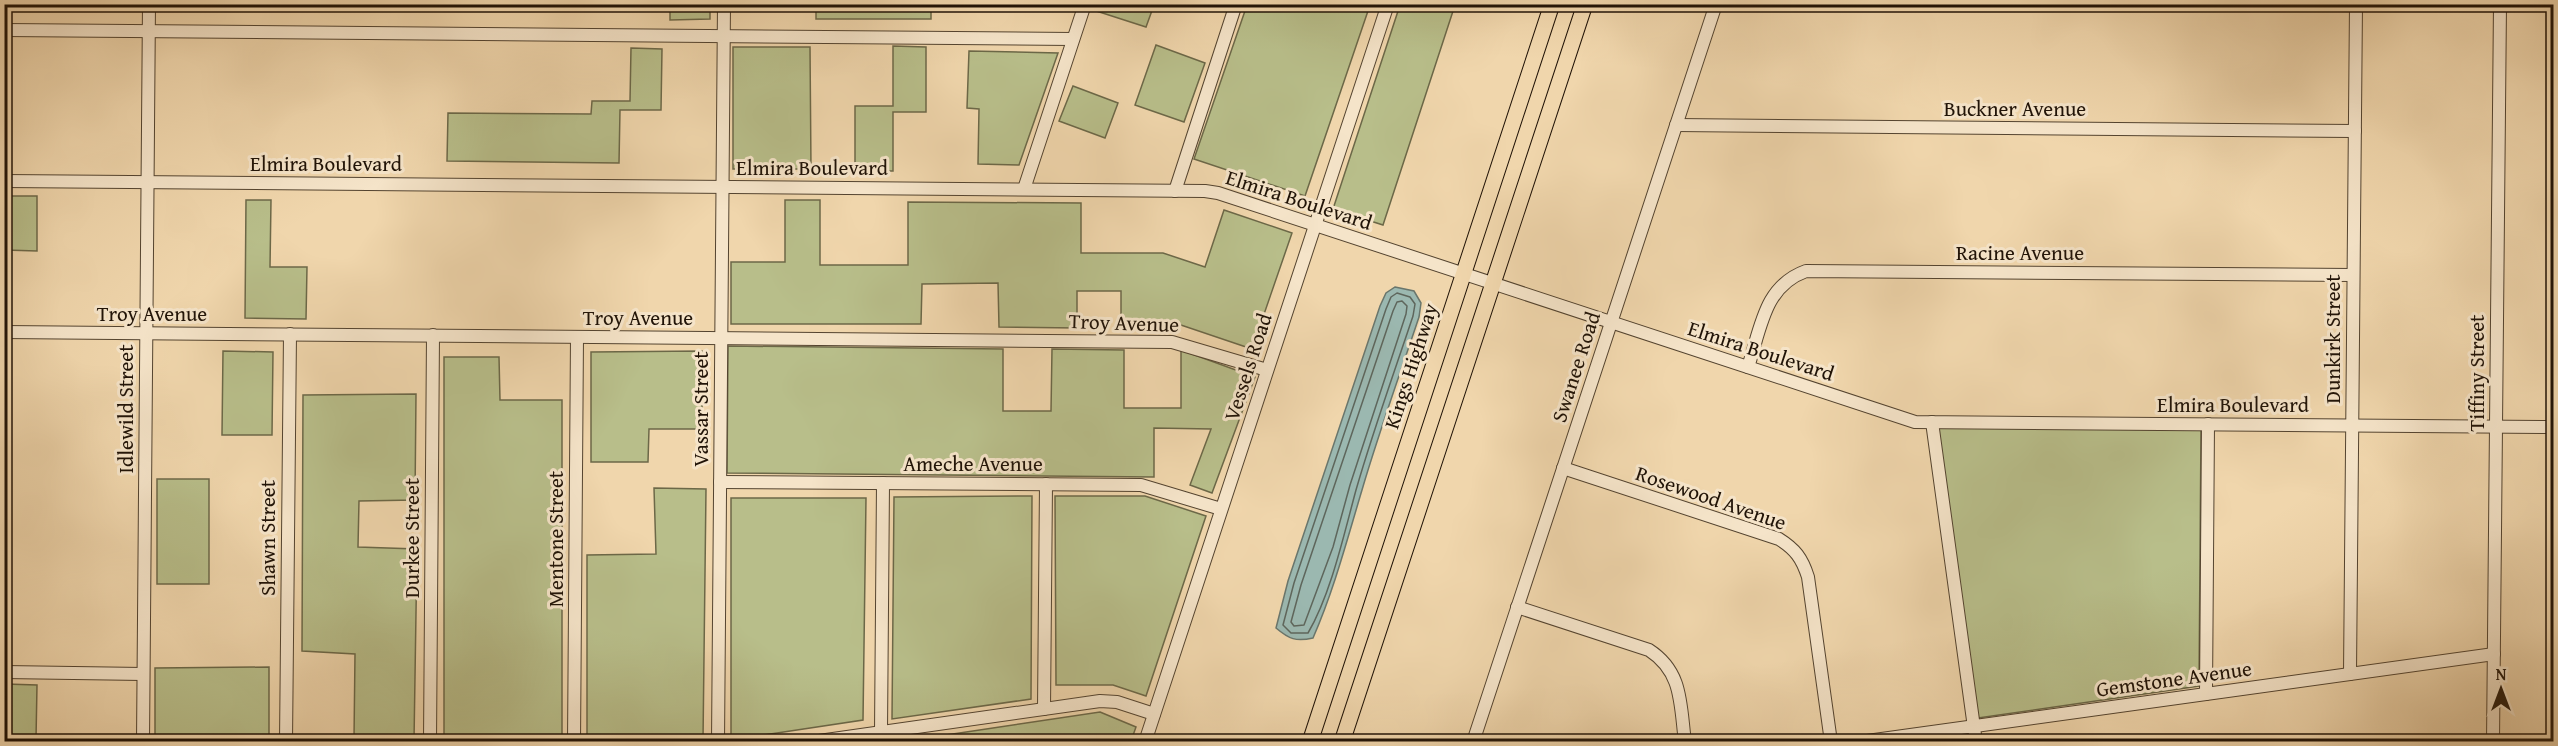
<svg xmlns="http://www.w3.org/2000/svg" width="2558" height="746" viewBox="0 0 2558 746" font-family="'Gentium Book Plus',serif">
  <style>
    .green { fill: #b8be8a; stroke: #6c6848; stroke-width: 1.5 }
    .water { fill: #9bb8b0; stroke: #6a766c; stroke-width: 1.5 }
    .lines { fill: none; stroke-linecap: round; stroke-linejoin: round }
    .shore { stroke: #5e665c; stroke-width: 1.5 }
    .minor-casing { stroke: #544430; stroke-width: 14 }
    .major-casing { stroke: #201307; stroke-width: 17 }
    .minor { stroke: #f5e4c9; stroke-width: 12 }
    .major { stroke: #f0d6ac; stroke-width: 15 }
    .labels { text-anchor: middle; stroke-width: 6; stroke-linejoin: round; paint-order: stroke }
    .street-label { font-size: 21px; fill: #201307; stroke: #f5e4c9 }
  </style>
  <rect width="100%" height="100%" fill="#f0d6ac"/>
  <filter id="stains"><feTurbulence type="fractalNoise" baseFrequency=".00333" numOctaves="4"/><feColorMatrix values="0 0 0 0 .2 0 0 0 0 .09 0 0 0 0 .02 0 0 0 .5 -.17"/></filter>
  <radialGradient id="worn" r=".72"><stop offset=".6" stop-color="#630" stop-opacity="0"/><stop offset="1" stop-color="#630" stop-opacity=".3"/></radialGradient>
  <!-- green -->
  <g class="green">
    <path d="M670 5H710V19L670 20Z"/>
    <rect x="816" y="5" width="115" height="14"/>
    <path d="M1091 5V4L1154 5 1146 27 1090 9Z"/>
    <path d="M1247 5H1370L1305 196 1194 159Z"/>
    <path d="M1400 5H1455L1383 225 1333 209Z"/>
    <path d="M1156 45 1205 63 1184 122 1135 105Z"/>
    <path d="M893 46 926 47V112H893V171H855V106H893Z"/>
    <path d="M733 47H810L811 169H733Z"/>
    <path d="M631 48 662 49 661 110H620L619 163 447 161 448 113 591 114 592 101H630Z"/>
    <path d="M969 51 1058 53 1019 165 978 164 979 109 967 108Z"/>
    <path d="M1073 86 1118 103 1105 138 1059 121Z"/>
    <path d="M5 196H37V251L5 250Z"/>
    <path d="M246 200H271L270 267H307L306 319 245 318Z"/>
    <path d="M785 200H820V265H908V202L1081 203V253H1163L1205 267 1224 210 1292 233 1252 349 1178 324H1121V291H1077V328L999 327 998 283 922 284 921 324H731V262H785Z"/>
    <path d="M728 346 1003 349V411H1051L1052 349 1124 350V408H1181V350L1255 377 1212 493 1190 485 1211 429 1154 428V477L727 473Z"/>
    <path d="M223 351 273 352 272 435H222Z"/>
    <path d="M702 351V429H649L648 462H591V352Z"/>
    <path d="M444 357H499L500 400H562V741H444Z"/>
    <path d="M416 394 415 500 359 501 358 547 417 549 414 741H304L354 739 355 654 302 651 303 395Z"/>
    <path d="M1938 427 2201 430 2199 686 1978 718Z"/>
    <rect x="157" y="479" width="52" height="105"/>
    <path d="M654 488 706 489 703 741H587V555L656 554Z"/>
    <path d="M1032 496 1031 699 892 719 894 497Z"/>
    <path d="M1055 496H1145L1206 516 1146 696 1113 685H1056Z"/>
    <path d="M731 498H866L863 720 731 740Z"/>
    <path d="M269 667V741L211 742 210 737H155V668Z"/>
    <path d="M5 684 37 685 36 739 5 738Z"/>
    <path d="M1100 712 1136 727 1131 741H906Z"/>
  </g>
  <!-- water -->
  <path class="water" d="M1395 287 1414 291 1421 303 1419 317C1400 374 1379 432 1362 490 1347 540 1334 590 1313 638 1296 642 1289 639 1276 628L1288 581 1380 306 1386 293Z"/>
  <g class="lines">
    <!-- shore -->
    <g class="shore">
      <path d="M1397 293 1410 297 1415 304 1413 316C1394 373 1373 431 1356 490 1344 534 1331 594 1308 633H1291L1283 625 1294 583 1386 309 1391 297Z"/>
      <path d="M1402 301 1407 306 1406 314 1350 485 1333 547 1304 625 1294 626 1291 622 1301 585 1393 311 1397 302Z"/>
    </g>
    <defs>
      <g id="minor">
        <path d="M4 30 1073 39"/>
        <path d="M1676 125 2355 131"/>
        <path d="M4 181 1205 191 1218 193 1915 422 2554 427"/>
        <path d="M1024 189 1085 4"/>
        <path d="M1175 191 1236 4"/>
        <path d="M4 332 1172 342 1267 370"/>
        <path d="M1748 367C1761 328 1764 286 1806 271L2353 275"/>
        <path d="M1932 422 1976 742"/>
        <path d="M1563 468 1779 539C1795 549 1802 558 1808 577L1831 742"/>
        <path d="M720 482 1141 485 1221 509"/>
        <path d="M1517 607 1649 650C1683 672 1680 704 1685 742"/>
        <path d="M4 672 143 674"/>
        <path d="M2350 674 2356 4"/>
        <path d="M2206 694 2208 424"/>
        <path d="M1044 709 1046 484"/>
        <path d="M881 732 883 483"/>
        <path d="M143 742 149 4"/>
        <path d="M286 742 290 334"/>
        <path d="M430 742 433 335"/>
        <path d="M574 742 577 337"/>
        <path d="M718 742 724 4"/>
        <path d="M812 742 1100 701 1117 702 1154 714"/>
        <path d="M1145 742 1388 4"/>
        <path d="M1473 742 1716 4"/>
        <path d="M1860 742 2494 654"/>
        <path d="M2493 742 2500 4"/>
      </g>
      <g id="major">
        <path d="M1310 742 1552 4"/>
        <path d="M1342 742 1585 4"/>
      </g>
    </defs>
    <!-- minor casing -->
    <use href="#minor" class="minor-casing"/>
    <!-- major casing -->
    <use href="#major" class="major-casing"/>
    <!-- minor -->
    <use href="#minor" class="minor"/>
    <!-- major -->
    <use href="#major" class="major"/>
  </g>
  <g class="labels">
    <!-- street labels -->
    <g class="street-label">
      <text x="2015" y="116">Buckner Avenue</text>
      <text x="326" y="171">Elmira Boulevard</text>
      <text x="812" y="175">Elmira Boulevard</text>
      <text transform="translate(1299 200) rotate(18)" y="7">Elmira Boulevard</text>
      <text x="2020" y="260">Racine Avenue</text>
      <text x="152" y="321">Troy Avenue</text>
      <text x="638" y="325">Troy Avenue</text>
      <text transform="translate(1124 323) rotate(2)" y="7">Troy Avenue</text>
      <text transform="translate(2333 339) rotate(-90)" y="7">Dunkirk Street</text>
      <text transform="translate(1761 351) rotate(18)" y="7">Elmira Boulevard</text>
      <text transform="translate(1411 366) rotate(-72)" y="7">Kings Highway</text>
      <text transform="translate(1248 367) rotate(-72)" y="7">Vessels Road</text>
      <text transform="translate(1576 367) rotate(-72)" y="7">Swanee Road</text>
      <text transform="translate(2477 373) rotate(-90)" y="7">Tiffiny Street</text>
      <text x="2233" y="412">Elmira Boulevard</text>
      <text transform="translate(126 409) rotate(-90)" y="7">Idlewild Street</text>
      <text transform="translate(701 409) rotate(-90)" y="7">Vassar Street</text>
      <text x="973" y="471">Ameche Avenue</text>
      <text transform="translate(1711 498) rotate(19)" y="7">Rosewood Avenue</text>
      <text transform="translate(268 538) rotate(-90)" y="7">Shawn Street</text>
      <text transform="translate(412 538) rotate(-90)" y="7">Durkee Street</text>
      <text transform="translate(556 539) rotate(-90)" y="7">Mentone Street</text>
      <text transform="translate(2174 679) rotate(-8)" y="7">Gemstone Avenue</text>
    </g>
  </g>
  <!-- margin -->
  <rect width="2558" height="746" fill="none" stroke="#f0d6ac" stroke-width="24"/>
  <rect x="6" y="6" width="2546" height="734" fill="none" stroke="#201307" stroke-width="3"/>
  <rect x="12" y="12" width="2534" height="722" fill="none" stroke="#201307" stroke-width="1.5"/>
  <!-- north arrow -->
  <g transform="translate(2501 689)" stroke="#f5e4c9" stroke-width="4.5" paint-order="stroke">
  <path d="M0-4.5L10 22L0 15L-10 22Z" fill="#201307"/>
  <text y="-9" font-size="16" font-weight="bold" text-anchor="middle" fill="#201307">N</text>
  </g>
  <rect width="100%" height="100%" filter="url(#stains)"/>
  <rect width="100%" height="100%" fill="url(#worn)"/>
</svg>
